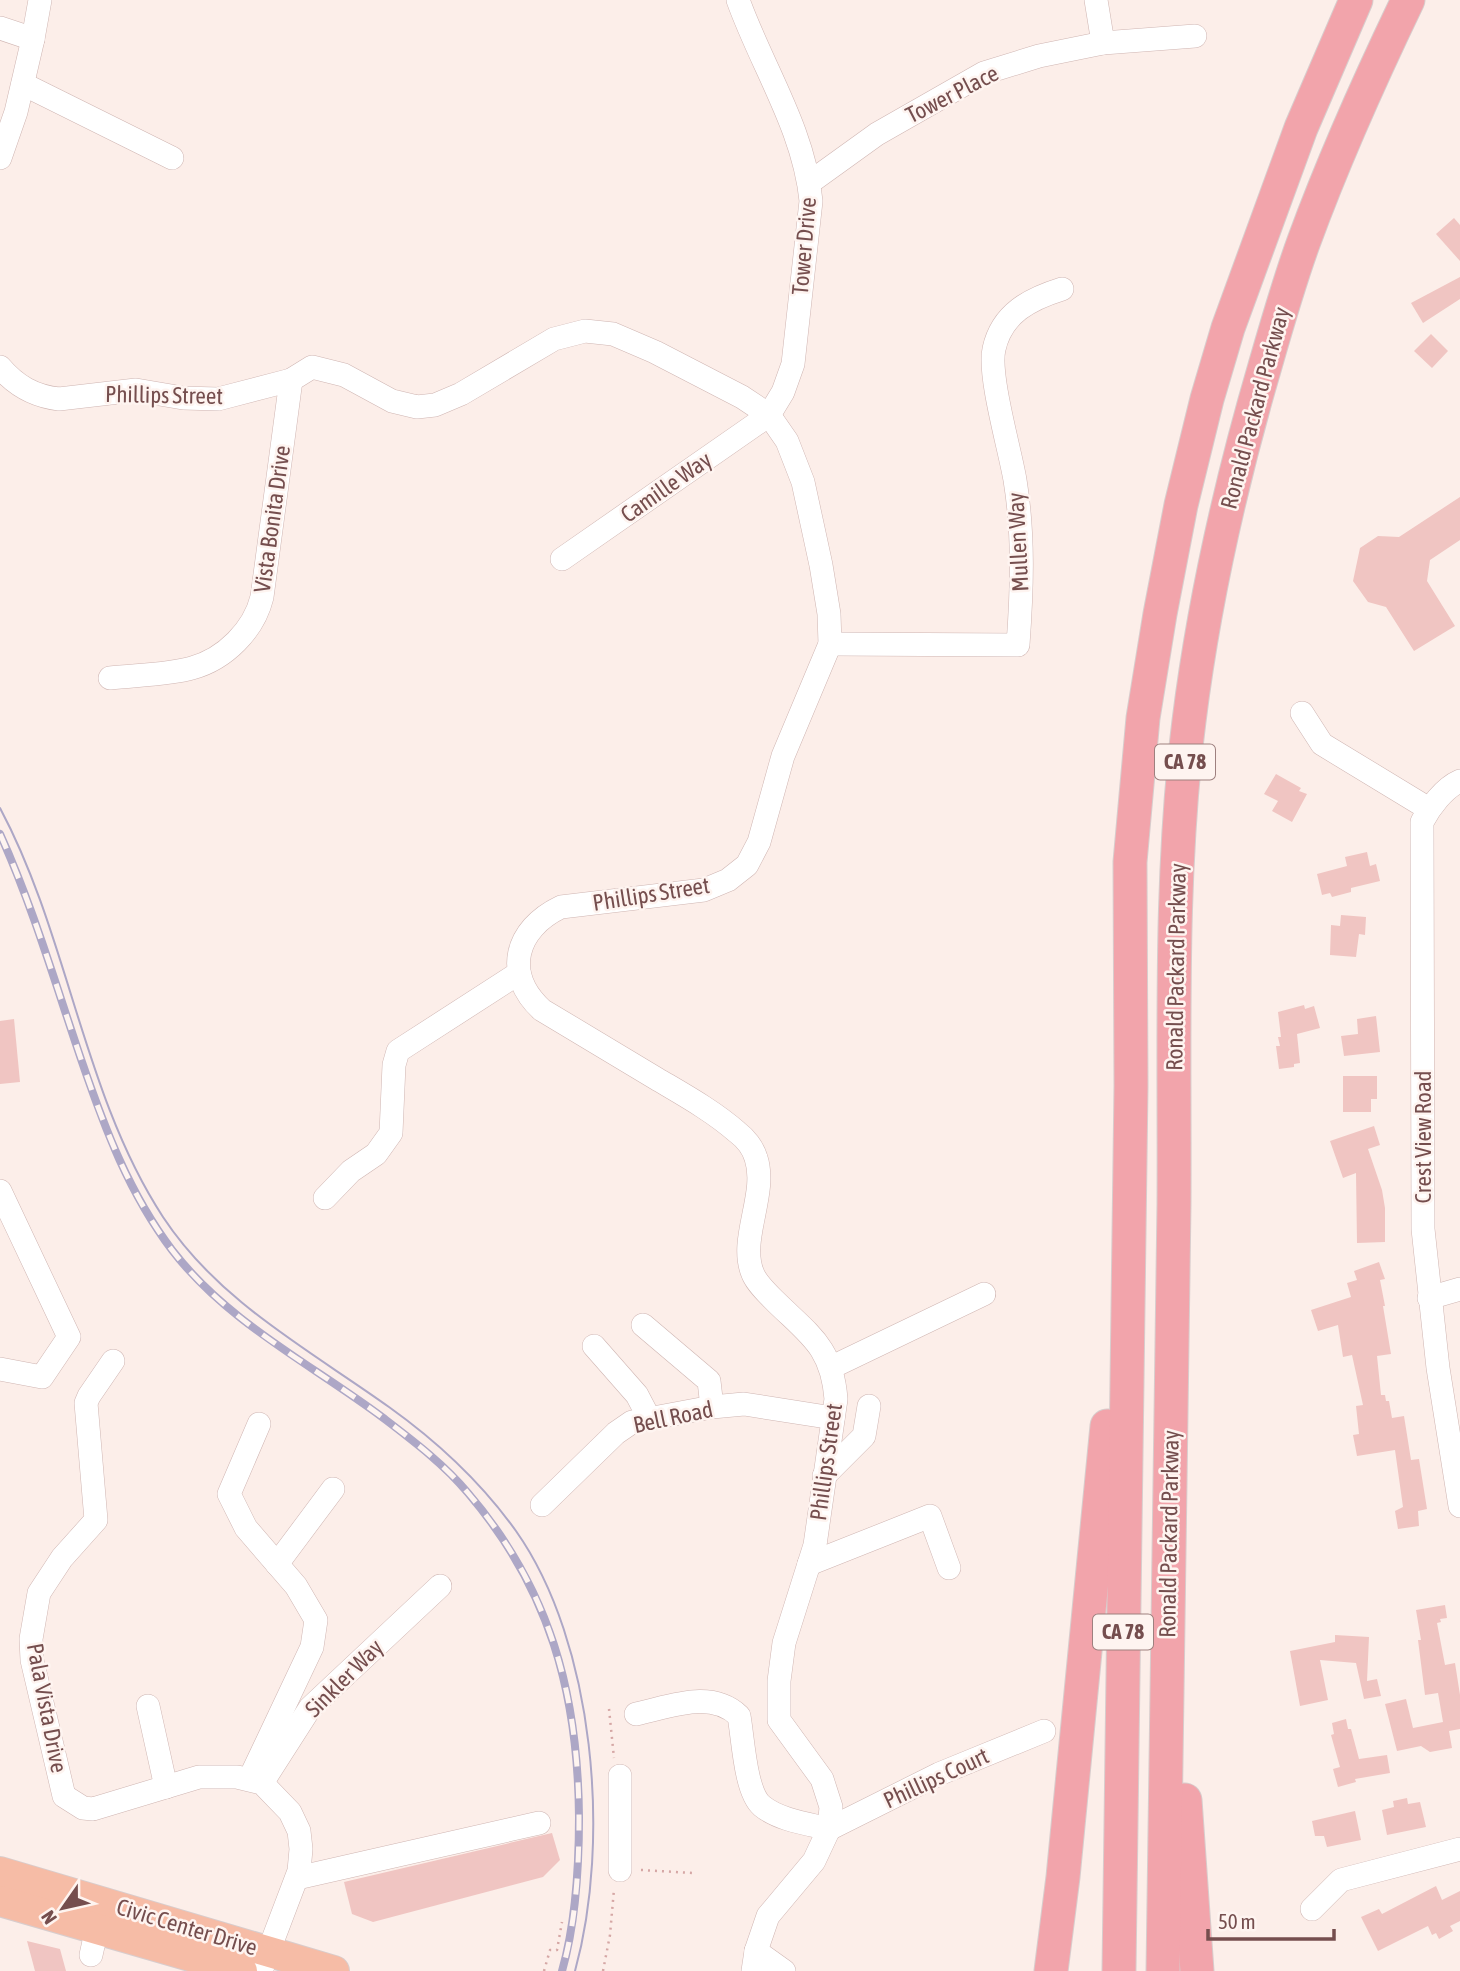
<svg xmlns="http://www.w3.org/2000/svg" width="1460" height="1971" viewBox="0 0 1460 1971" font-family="'Asap Condensed',sans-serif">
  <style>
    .building { fill: #f0c5c2 }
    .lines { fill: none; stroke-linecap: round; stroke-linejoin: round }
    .minor-casing { stroke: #cfb5b2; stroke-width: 24 }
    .major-casing { stroke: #d8cdcd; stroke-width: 32 }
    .highway-casing { stroke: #d8cdcd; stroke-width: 35 }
    .path { stroke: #d5a7a5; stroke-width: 2.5; stroke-dasharray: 2 5; stroke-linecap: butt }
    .minor { stroke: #fff; stroke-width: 23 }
    .major { stroke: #f6bca6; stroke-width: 30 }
    .highway { stroke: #f2a4ab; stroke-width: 33 }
    .tram { stroke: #ada7c6; stroke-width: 2 }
    .rail-casing { stroke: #ada7c6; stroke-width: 8 }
    .rail { stroke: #fef4f0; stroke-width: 5; stroke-dasharray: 16; stroke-linecap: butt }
    .labels { text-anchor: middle; stroke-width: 5; stroke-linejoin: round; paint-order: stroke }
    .shield { fill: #fef4f0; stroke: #9e807f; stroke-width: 2 }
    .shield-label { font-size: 21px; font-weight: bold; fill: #754e4e }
    .street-label { font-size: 23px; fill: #754e4e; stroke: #fef4f0 }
  </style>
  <rect width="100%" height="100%" fill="#fceee9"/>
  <!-- building -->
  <g class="building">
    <path d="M1454 218 1460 225V261L1436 234Z"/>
    <path d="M1460 277V299L1423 323 1411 303Z"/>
    <path d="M1431 334 1448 351 1432 368 1414 351Z"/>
    <path d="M1460 497V540L1430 560 1427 581 1455 626 1414 651 1386 607 1368 602 1353 581 1360 548 1378 536 1399 537Z"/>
    <path d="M1276 774 1301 788 1299 791 1307 794 1292 822 1272 811 1278 801 1264 794Z"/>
    <path d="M1367 852 1370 866 1376 864 1380 881 1351 888V892L1332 897 1330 893 1322 895 1317 874 1347 866 1345 857Z"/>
    <path d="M1341 915 1366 917 1365 935 1359 934 1356 957 1330 955 1331 925 1340 926Z"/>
    <path d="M1304 1005 1305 1009 1314 1006 1320 1028 1297 1034 1300 1063 1294 1064V1067L1279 1069 1276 1046H1280L1278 1037H1281L1278 1012Z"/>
    <path d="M1376 1016 1380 1052 1344 1056 1341 1036 1358 1034 1357 1019Z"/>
    <path d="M14 1019 20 1082 0 1084V1021Z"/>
    <path d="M1343 1076H1377V1099H1371V1112H1343Z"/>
    <path d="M1374 1126 1380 1145 1368 1149 1382 1190 1385 1208V1242L1357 1243 1356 1173 1343 1178 1330 1141Z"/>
    <path d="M1379 1262 1385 1279 1380 1280 1385 1306H1383L1391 1354 1377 1356 1381 1395H1385L1386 1401H1389L1392 1418 1404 1416 1411 1460 1419 1459 1427 1509 1418 1511 1419 1526 1398 1529 1395 1511 1403 1507 1395 1450 1357 1456 1353 1435 1359 1434 1356 1406 1363 1405 1352 1355 1343 1357 1338 1325 1318 1331 1311 1310 1351 1297 1347 1283 1357 1280 1354 1271Z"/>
    <path d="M1445 1605 1447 1618 1440 1619 1441 1622 1437 1623 1445 1665 1455 1663 1460 1695V1729L1449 1731 1452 1748 1430 1752 1421 1746 1397 1751 1385 1704 1406 1699 1413 1728 1443 1722 1438 1693 1425 1695 1418 1640H1421L1416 1610Z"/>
    <path d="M1335 1635 1369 1637 1367 1681 1377 1679 1381 1696 1364 1699 1356 1663 1320 1660 1328 1700 1300 1706 1290 1651 1335 1642Z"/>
    <path d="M1346 1719 1348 1729H1351L1359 1759 1387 1755 1390 1773 1355 1779 1356 1782 1338 1787 1333 1769 1340 1767 1331 1735 1334 1734 1332 1723Z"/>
    <path d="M1407 1798 1408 1804 1420 1802 1426 1827 1387 1835 1382 1810 1394 1807 1393 1801Z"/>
    <path d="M1355 1811 1361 1840 1327 1847 1324 1836H1315L1312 1821Z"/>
    <path d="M552 1833 560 1860 543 1877 373 1922 352 1914 344 1882Z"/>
    <path d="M1436 1886 1442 1900 1460 1891V1921L1450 1926 1453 1931 1439 1939 1436 1933 1432 1935 1428 1926 1378 1951 1361 1917 1379 1909 1382 1914Z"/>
    <path d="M27 1941 60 1949 66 1971H35Z"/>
  </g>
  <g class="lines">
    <defs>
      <g id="minor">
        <path d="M1096 0 1103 43"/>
        <path d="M0 28 33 39"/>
        <path d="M23 84 172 158"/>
        <path d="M0 158 16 112 33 39 40 0"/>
        <path d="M809 183 877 134 984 73 1039 56 1103 43 1195 36"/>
        <path d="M0 367C16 386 34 396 59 399L136 390 183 398 218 399 291 380 312 367 344 375 392 401 417 407 435 405 461 394 554 339 585 331 613 334 655 352 742 397 769 415 787 441 803 482 821 565 829 614 830 644 783 756 759 842 747 865 728 880 704 890 561 907C515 929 503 974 542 1010 581 1033 619 1056 657 1079 684 1095 713 1111 737 1132 745 1138 753 1148 756 1158 768 1194 738 1240 753 1274 757 1284 769 1295 777 1303 811 1336 832 1348 836 1399L815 1545 784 1643 779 1681V1720L822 1779 831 1807 829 1829 814 1861 768 1916 756 1951 753 1971"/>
        <path d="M562 559 769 415 783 392 793 364 811 201C804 129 762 67 738 0"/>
        <path d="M830 644 1018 645C1022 590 1024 535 1015 480 1010 450 988 375 994 349 1002 313 1030 299 1062 289"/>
        <path d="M110 678C135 675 168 675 192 668 225 659 254 630 262 597L291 380"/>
        <path d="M1302 713 1322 744 1429 809"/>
        <path d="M1460 781C1444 788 1430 807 1422 822L1423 1229 1438 1368 1460 1506"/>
        <path d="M0 1191 69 1337 42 1377 0 1369"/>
        <path d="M325 1198 351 1171 376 1154 391 1133 394 1065 398 1051 519 973"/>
        <path d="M1429 1298 1460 1289"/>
        <path d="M643 1325 709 1381 712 1407"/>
        <path d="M594 1346 637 1395 649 1418"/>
        <path d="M113 1361 89 1396 86 1403 96 1520 62 1558 39 1593 31 1639 32 1660 64 1796 83 1808 93 1809 199 1777H237L262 1783 290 1812 299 1831 301 1849 299 1871 261 1971"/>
        <path d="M832 1367 984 1294"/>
        <path d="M824 1476 864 1436 869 1406"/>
        <path d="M542 1505 616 1433 632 1422 712 1407 744 1404 833 1418"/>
        <path d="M277 1564 333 1489"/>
        <path d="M809 1564 930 1516 949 1568"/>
        <path d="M148 1706 166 1787"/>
        <path d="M636 1714C670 1707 711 1689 739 1716 743 1737 745 1792 762 1806 779 1820 808 1824 829 1829L939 1774 1044 1731"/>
        <path d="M620 1776V1870"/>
        <path d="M250 1778 312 1647 316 1620 296 1586 246 1528 229 1494 259 1424"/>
        <path d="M262 1783 310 1708 440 1586"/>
        <path d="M297 1878 539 1823"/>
        <path d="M1312 1909 1341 1880 1460 1849"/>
        <path d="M756 1951 784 1971"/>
        <path d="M91 1955 97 1928"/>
      </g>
      <g id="major">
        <path d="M0 1872 334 1971"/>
        <path d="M0 1901 242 1971"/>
      </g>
      <g id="highway">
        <path d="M1185 1800 1197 1971"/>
        <path d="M1051 1971 1063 1877 1107 1426"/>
        <path d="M1119 1971 1131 1086 1130 862 1143 718 1160 614 1181 505 1207 399 1228 328 1301 128 1356 0"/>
        <path d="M1163 1971C1167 1715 1170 1460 1174 1204 1175 1043 1169 881 1189 721 1204 601 1231 482 1265 366 1277 324 1289 282 1304 241 1334 159 1370 79 1408 0"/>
      </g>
    </defs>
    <!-- minor casing -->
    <use href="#minor" class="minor-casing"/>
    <!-- major casing -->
    <use href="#major" class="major-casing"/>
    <!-- highway casing -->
    <use href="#highway" class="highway-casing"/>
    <!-- path -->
    <g class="path">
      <path d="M609 1709 614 1758"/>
      <path d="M641 1870 693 1873"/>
      <path d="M544 1971 550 1950H557L562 1922"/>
      <path d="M603 1971 610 1935 614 1889"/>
    </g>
    <!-- minor -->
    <use href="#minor" class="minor"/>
    <!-- major -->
    <use href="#major" class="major"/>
    <!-- highway -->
    <use href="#highway" class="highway"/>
    <!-- tram -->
    <path class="tram" d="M0 808C69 937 83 1095 163 1217 219 1302 308 1349 389 1407 438 1442 481 1482 516 1531 595 1643 611 1841 575 1971"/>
    <defs>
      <path id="rail" d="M0 834C33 907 56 986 82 1062 105 1129 129 1193 172 1250 227 1322 311 1364 382 1417 412 1440 444 1464 468 1493 550 1589 578 1693 579 1817 579 1868 576 1922 562 1971"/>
    </defs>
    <!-- rail casing -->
    <use href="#rail" class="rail-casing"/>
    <!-- rail -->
    <use href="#rail" class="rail"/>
  </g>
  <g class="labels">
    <!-- shield labels -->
    <g class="shield">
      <rect x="1155" y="744.5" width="60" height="35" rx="5"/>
      <rect x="1093" y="1614.5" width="60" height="35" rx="5"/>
    </g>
    <g class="shield-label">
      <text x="1185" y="769">CA 78</text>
      <text x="1123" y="1639">CA 78</text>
    </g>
    <!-- street labels -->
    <g class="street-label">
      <text transform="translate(952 94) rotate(-27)" y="8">Tower Place</text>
      <text transform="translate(804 246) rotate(-85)" y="8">Tower Drive</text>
      <text transform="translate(164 395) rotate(1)" y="8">Phillips Street</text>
      <text transform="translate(1255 408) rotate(-75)" y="8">Ronald Packard Parkway</text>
      <text transform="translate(666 487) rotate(-35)" y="8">Camille Way</text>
      <text transform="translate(272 519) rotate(-82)" y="8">Vista Bonita Drive</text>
      <text transform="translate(1018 542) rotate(-93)" y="8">Mullen Way</text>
      <text transform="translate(651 894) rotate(-9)" y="8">Phillips Street</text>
      <text transform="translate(1176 967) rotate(-89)" y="8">Ronald Packard Parkway</text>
      <text transform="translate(1423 1137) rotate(-90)" y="8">Crest View Road</text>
      <text transform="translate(673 1417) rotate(-12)" y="8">Bell Road</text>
      <text transform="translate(826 1462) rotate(-82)" y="8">Phillips Street</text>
      <text transform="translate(1169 1534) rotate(-89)" y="8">Ronald Packard Parkway</text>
      <text transform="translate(344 1678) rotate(-45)" y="8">Sinkler Way</text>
      <text transform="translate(47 1708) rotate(79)" y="8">Pala Vista Drive</text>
      <text transform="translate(936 1778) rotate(-25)" y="8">Phillips Court</text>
      <text transform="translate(187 1927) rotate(17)" y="8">Civic Center Drive</text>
    </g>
  </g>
  <!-- north arrow -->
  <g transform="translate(63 1908) rotate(236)" stroke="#fef4f0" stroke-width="5" paint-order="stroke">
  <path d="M0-5L12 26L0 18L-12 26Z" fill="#754e4e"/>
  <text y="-10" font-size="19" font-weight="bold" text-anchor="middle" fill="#754e4e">N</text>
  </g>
  <!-- scale -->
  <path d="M1208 1929v10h126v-10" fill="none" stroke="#754e4e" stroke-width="3.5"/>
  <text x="1218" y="1929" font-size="21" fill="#754e4e" stroke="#fef4f0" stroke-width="5" paint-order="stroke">50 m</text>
</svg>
